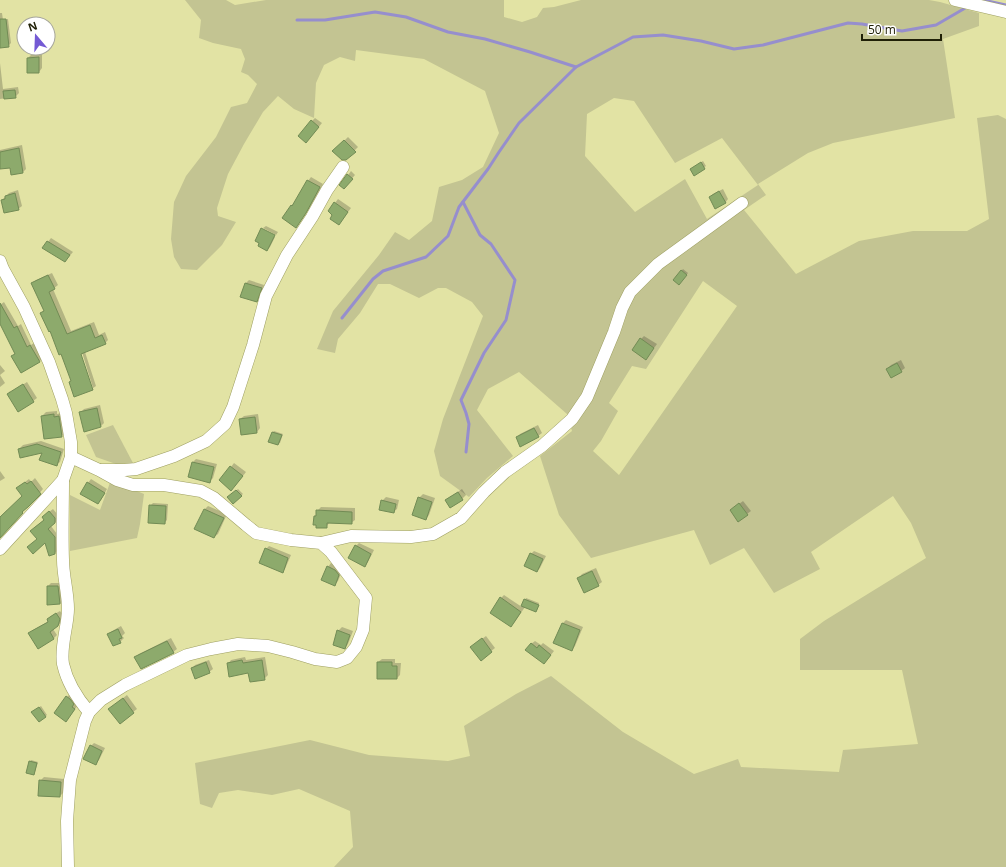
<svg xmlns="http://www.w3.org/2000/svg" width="1006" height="867" viewBox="0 0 1006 867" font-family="'Open Sans',sans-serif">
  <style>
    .green { fill: #c3c492; fill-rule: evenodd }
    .shadow { fill: #0003 }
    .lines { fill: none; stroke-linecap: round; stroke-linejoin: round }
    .stream { stroke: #968ecd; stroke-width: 3 }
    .building { fill: #8daa6c; stroke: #728b55 }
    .minor-casing { stroke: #9e9f62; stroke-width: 13 }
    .minor { stroke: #fff; stroke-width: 12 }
  </style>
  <rect width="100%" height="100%" fill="#e2e3a4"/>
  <!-- green -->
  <g class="green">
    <path d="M185 0H226L235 5 266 0H504V17L522 22 537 17 543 8 554 7 581 0H929L940 2 979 13V26L943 39 955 118 833 143 808 153 758 184 766 195 744 210 796 274 859 241 913 231H967L989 219 977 118 998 115 1006 119V867H334L353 847 350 811 299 789 272 795 238 790 219 793 212 808 200 804 195 763 310 740 369 755 448 761 470 756 464 726 516 694 551 676 623 732 694 774 738 759 741 767 839 772 843 750 918 744 902 670H800V639L824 621 926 558 911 523 893 496 811 552 820 569 774 593 744 548 710 565 694 530 591 558 559 515 540 456 572 431 567 414 519 372 488 389 477 410 513 456 487 478 469 497 440 476 434 451 443 419 483 316 472 302 446 288H438L419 298 390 284H378L360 313 338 339 335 353 317 349 333 311 379 255 395 232 409 240 432 221 439 187 462 180 483 167 499 133 485 91 424 59 356 50 355 61 340 57 324 65 316 83 314 118 294 109 278 96 263 112 244 144 228 174 217 208 218 216 236 222 222 245 197 270 181 269 174 257 171 239 174 202 186 176 216 137 231 107 247 103 257 84 248 75 241 72 245 59 241 49 213 43 199 38 201 20ZM614 98 634 101 675 163 722 138 758 185 707 219 685 179 635 212 585 156 587 114ZM703 281 737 306 619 475 593 451 601 441 618 411 609 403 632 366 646 369Z"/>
    <path d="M113 425 133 463 116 464 96 457 86 435Z"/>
    <path d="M111 480 144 494 140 524 137 538 70 551V495L100 510Z"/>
  </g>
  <!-- shadow -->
  <g class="shadow">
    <path d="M0 13H2L3 20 8 19 11 43 8 46 0 47Z"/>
    <path d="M42 54V68L39 72 28 58 31 55Z"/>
    <path d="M0 63 3 89 18 87 19 93 15 97 0 99Z"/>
    <path d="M315 118 322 123 310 138 312 121Z"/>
    <path d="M348 137 358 147 346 159 334 151Z"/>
    <path d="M22 145 26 169 23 172 11 166 0 168V150Z"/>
    <path d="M703 161 706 166 695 174 691 169Z"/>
    <path d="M351 171 355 175 344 188 341 185Z"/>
    <path d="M311 177 323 184 309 209 299 223 291 206 295 202 308 181Z"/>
    <path d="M723 189 728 199 725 203 710 197 713 194Z"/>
    <path d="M18 190 22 206 18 209 2 200 9 193Z"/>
    <path d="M338 199 351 208 339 224 334 214 335 203Z"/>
    <path d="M266 226 278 232 276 235 263 228Z"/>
    <path d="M262 230 275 237 270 247 267 250Z"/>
    <path d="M51 238 73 252 65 261 48 242Z"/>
    <path d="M683 269 688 273 679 284 674 280Z"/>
    <path d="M52 273 58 285 53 289 71 331 94 322 99 335 105 332 108 340 105 343 85 352 96 386 93 388 81 349 79 350 91 389H93H92L72 381 62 353 51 330 41 313 45 310 32 284 36 280Z"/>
    <path d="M249 280 264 285 260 297 256 300 245 284Z"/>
    <path d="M4 302 18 326 21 324 31 345 34 343 43 358 40 361 15 354 0 322V305Z"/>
    <path d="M644 336 657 344 646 359 641 339Z"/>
    <path d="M901 360 905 368 901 371 887 369 891 365Z"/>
    <path d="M0 365 5 371 0 375 5 383 0 387Z"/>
    <path d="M27 382 37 398 33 401 8 394 10 391V393Z"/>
    <path d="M100 405 104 423 101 426 80 413 84 409Z"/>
    <path d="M57 411V414L62 413 65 432 62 436 45 438 42 416 46 412Z"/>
    <path d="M258 414 260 428 257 432 240 419 244 416Z"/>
    <path d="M538 425 542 433 538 436 517 438 520 434Z"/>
    <path d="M274 431 283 434 280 443 278 444 273 432Z"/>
    <path d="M41 441 64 449 60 462 56 465 43 452 19 449 23 445Z"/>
    <path d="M196 459 217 464 213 478 209 482 189 477 193 462Z"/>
    <path d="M234 463 246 472 235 486 231 467Z"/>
    <path d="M0 471 5 478 0 481Z"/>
    <path d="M35 478 43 489 0 537V517L7 510 8 511 23 496 21 485 29 479 31 482Z"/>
    <path d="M91 479 107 489 101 500 98 503 88 483Z"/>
    <path d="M238 489 243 494 233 502 229 497Z"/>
    <path d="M462 489 466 495 462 499 450 506 446 500 450 497Z"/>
    <path d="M423 494 435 498 429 515 426 519 419 498Z"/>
    <path d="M386 497 399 500 397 509 393 512 382 501Z"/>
    <path d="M743 501 751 511 747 514 735 507Z"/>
    <path d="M153 503 168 504 167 520 164 523 150 506Z"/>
    <path d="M208 506 227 514 218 534 214 537 196 528 205 509Z"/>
    <path d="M321 507 355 508V520L351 523 330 522 326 527 315 516 317 514V511Z"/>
    <path d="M53 509 58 515V520L51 526 57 534 58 550 55 553 46 542 38 539 34 528 45 519 46 514Z"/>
    <path d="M359 543 374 550 368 562 365 566 356 546Z"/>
    <path d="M269 546 291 555 285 569 282 572 266 549Z"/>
    <path d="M534 551 546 556 540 568 537 571 531 554Z"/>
    <path d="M331 563 339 567 342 571 338 581 334 585 328 567Z"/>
    <path d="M596 568 602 582 598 585 579 578 582 574Z"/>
    <path d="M51 583H61L63 600 60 604 48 586Z"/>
    <path d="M504 595 522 607 526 598 539 603 537 610 525 607 514 623 501 598Z"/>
    <path d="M60 611 63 615 62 622 53 629 57 635 54 638 30 633 33 630 49 621 48 620 51 616Z"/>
    <path d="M566 620 583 627 575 646 572 650 554 642 563 623Z"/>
    <path d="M121 626 125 633 122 636 124 638 120 642 108 634 112 631Z"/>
    <path d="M342 627 353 631 348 644 345 648 338 631Z"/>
    <path d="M486 636 495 648 481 659 475 644Z"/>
    <path d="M171 638 177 649 173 652 136 657 139 654Z"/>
    <path d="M535 641 541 645 543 643 554 651 547 660 531 644Z"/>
    <path d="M245 657 246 660 265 657 268 675 264 679 249 671 228 664 231 660Z"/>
    <path d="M382 659H395V663H401L400 675 397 678 378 662Z"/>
    <path d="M209 660 213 669 209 672 192 669 195 665Z"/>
    <path d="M70 694 78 705 66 721 67 697Z"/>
    <path d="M127 695 137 709 120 722 113 706Z"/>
    <path d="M41 706 47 715 39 721 34 711Z"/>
    <path d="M94 743 105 748 99 760 95 764 91 746Z"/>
    <path d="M31 760 38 762 35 772 34 774 30 762Z"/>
    <path d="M44 777 64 779 63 793 60 796 40 781Z"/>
  </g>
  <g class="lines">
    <!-- stream -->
    <g class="stream">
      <path d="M983 0 1006 5"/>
      <path d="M297 20H325L375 12 406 17 448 32 485 39 530 52 576 67"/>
      <path d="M463 202 480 235 491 244 515 280 506 320 484 353 461 400 466 413 469 424 466 452"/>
      <path d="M342 318 373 279 383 271 426 257 448 236 459 207 488 169 499 152 519 123 576 67 633 37 663 35 701 41 734 49 763 45 848 23 862 24 902 31 936 25 967 7"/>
    </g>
  </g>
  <!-- building -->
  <g class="building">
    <path d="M0 19H6L9 47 0 48Z"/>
    <path d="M39 57V73H27V58Z"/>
    <path d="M15 90 16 98 4 99 3 91Z"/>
    <path d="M311 120 319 127 306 143 298 136Z"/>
    <path d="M344 140 356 152 346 160H342L332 151Z"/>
    <path d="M19 148 23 173 11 175 10 168 0 169V152Z"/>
    <path d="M701 162 705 169 694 176 690 169Z"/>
    <path d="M347 174 353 179 344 189 339 185Z"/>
    <path d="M307 180 320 187 306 213 296 228 282 218 291 205 292 206Z"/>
    <path d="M719 191 726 203 715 209 709 197Z"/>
    <path d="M15 193 19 210 4 213 1 200 5 199V196Z"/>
    <path d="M334 202 348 212 339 225 330 219 332 215 328 211Z"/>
    <path d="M261 228 275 235 267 251 258 246 259 243 255 241Z"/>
    <path d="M47 241 70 255 65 262 42 248Z"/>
    <path d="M681 270 687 275 679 285 673 280Z"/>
    <path d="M48 275 55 289 49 292 67 334 90 325 95 338 102 335 106 344 81 354 93 390 74 397 69 382 71 381 61 354 59 355 50 331 49 332 40 313 44 311 31 283Z"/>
    <path d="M245 283 262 288 257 302 240 297Z"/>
    <path d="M0 303 14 328 17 326 27 347 30 345 40 362 21 373 11 356 15 354 0 324Z"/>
    <path d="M640 338 654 348 646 360 632 350Z"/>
    <path d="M897 363 902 372 891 378 886 369Z"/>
    <path d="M23 384 34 402 18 412 7 394Z"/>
    <path d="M97 408 101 427 84 432 79 412Z"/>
    <path d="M54 414V417L59 416 62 437 44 439 41 416Z"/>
    <path d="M255 417 257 433 241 435 239 419Z"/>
    <path d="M534 428 539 437 520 447 516 437Z"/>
    <path d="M272 432 282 435 278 445 268 442Z"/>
    <path d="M37 444 61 452 57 466 39 460 42 453 20 458 18 449Z"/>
    <path d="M192 462 214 467 210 483 188 477Z"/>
    <path d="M230 466 243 476 231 491 219 480Z"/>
    <path d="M31 481 41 494 28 507 22 512 23 513 0 538V517L22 496 16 488 25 482 27 484Z"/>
    <path d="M87 482 105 493 98 504 80 494Z"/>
    <path d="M236 490 242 496 233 504 227 497Z"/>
    <path d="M458 492 463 500 450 508 445 500Z"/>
    <path d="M418 497 432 502 426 520 412 515Z"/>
    <path d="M381 500 396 504 394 513 379 510Z"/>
    <path d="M739 503 748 515 738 522 730 510Z"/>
    <path d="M149 505 166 506 165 524 148 523Z"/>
    <path d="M204 509 224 518 214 538 194 529Z"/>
    <path d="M316 510 352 512V524L327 523V528H316V525H313L314 516H316Z"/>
    <path d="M49 511 55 518V523L48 529 55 537V554L49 556 45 543 33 554 27 547 37 539 30 531 44 520 42 517Z"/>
    <path d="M355 545 371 554 365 567 348 558Z"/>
    <path d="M265 548 288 558 283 573 259 563Z"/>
    <path d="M530 553 543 559 537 572 524 566Z"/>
    <path d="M327 566 335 570 339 575 335 586 321 580Z"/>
    <path d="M592 571 599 586 584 593 577 578Z"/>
    <path d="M47 586H58L60 604 47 605Z"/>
    <path d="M500 597 521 612 511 627 490 613Z"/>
    <path d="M524 599 539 605 536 612 521 606Z"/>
    <path d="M56 613 60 619 58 626 50 632 54 639 38 649 28 633 48 622 47 619Z"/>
    <path d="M562 623 580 630 572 651 553 643Z"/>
    <path d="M118 629 122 638 119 639 121 643 113 646 107 634Z"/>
    <path d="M337 630 350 635 345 649 333 645Z"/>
    <path d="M482 638 492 652 481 661 470 647Z"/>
    <path d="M167 641 174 653 141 669 134 657Z"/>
    <path d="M531 643 537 648 539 645 551 655 544 664 525 650Z"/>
    <path d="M242 660 243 663 262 660 265 680 250 682 248 673 229 677 227 663Z"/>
    <path d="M206 662 210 673 195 679 191 668Z"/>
    <path d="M377 662H392V666H397V679H377Z"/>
    <path d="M66 696 70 699 74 704 72 707 75 709 66 722 54 713Z"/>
    <path d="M123 698 134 713 120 724 108 709Z"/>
    <path d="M39 707 46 717 39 722 31 712Z"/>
    <path d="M90 745 102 751 96 765 83 759Z"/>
    <path d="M29 761 37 763 34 775 26 773Z"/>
    <path d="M39 780 61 782 60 797 38 796Z"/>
  </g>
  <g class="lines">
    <defs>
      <g id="minor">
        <path d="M955 0 1006 12"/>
        <path d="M0 261 3 269 24 307 49 362 62 399 66 413 71 442V457L63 480 43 502 0 549"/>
        <path d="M100 470H125L136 469 174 456 206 441 225 424 233 407 253 345 266 296 287 255 312 217 327 190 343 167"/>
        <path d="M63 480C63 507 62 533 63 560 63 576 68 592 68 609 68 626 60 646 63 664 67 682 77 698 89 712"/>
        <path d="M321 543 351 536 411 537 433 534 461 518 484 492 505 472 542 446 572 419 587 397 614 332 622 308 630 292 658 264 742 203"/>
        <path d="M68 867 67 821 70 780 85 721 89 712 101 700 125 685 187 655 211 649 238 644 268 646 292 652 315 659 337 662 347 658 356 647 363 630 366 598 331 552 321 543 291 540 256 533 246 525 214 498 201 491 164 485H133L117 480 99 470 71 457"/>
      </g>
    </defs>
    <!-- minor casing -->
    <use href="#minor" class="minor-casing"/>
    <!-- minor -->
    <use href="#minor" class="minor"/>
  </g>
  <!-- north arrow -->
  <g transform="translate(36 36) rotate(341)"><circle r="19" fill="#ffffff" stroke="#a6a69c"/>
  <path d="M0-3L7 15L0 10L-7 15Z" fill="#745ad4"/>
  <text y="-6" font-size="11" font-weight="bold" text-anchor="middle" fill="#202007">N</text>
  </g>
  <!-- scale -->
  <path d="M862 34v6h79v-6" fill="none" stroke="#202007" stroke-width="2"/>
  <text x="868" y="34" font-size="12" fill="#202007" stroke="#ffffff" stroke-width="3" paint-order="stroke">50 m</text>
</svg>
